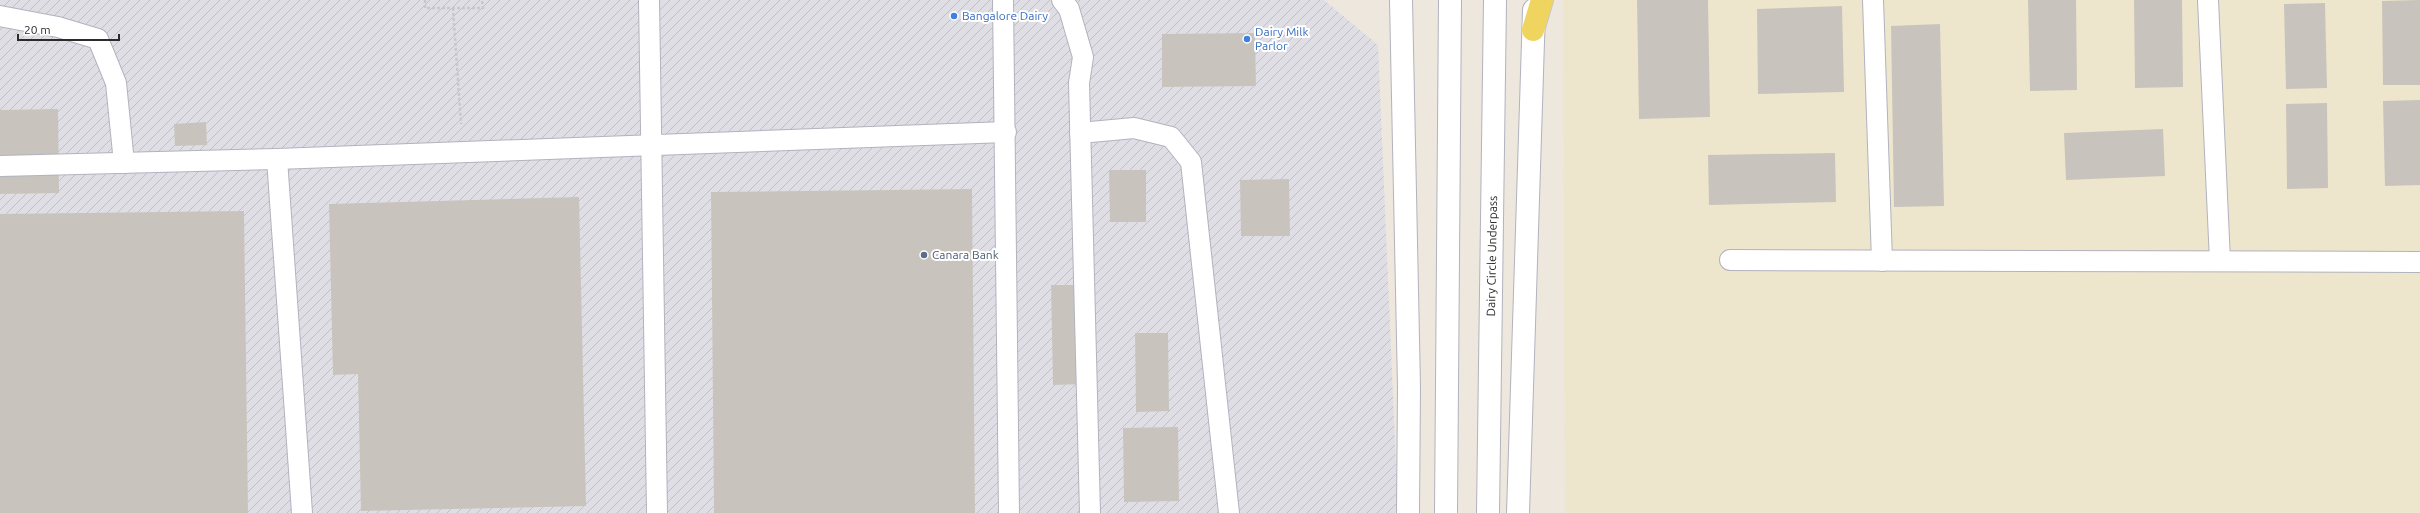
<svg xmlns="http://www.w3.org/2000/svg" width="2420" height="513" viewBox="0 0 2420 513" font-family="Ubuntu,sans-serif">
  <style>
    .industrial { fill: url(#industrial-furrows) }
    .education { fill: #eee5cd }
    .building { fill: #c8c4bd }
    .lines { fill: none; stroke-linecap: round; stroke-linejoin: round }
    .service-casing { stroke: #b1b3be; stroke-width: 22 }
    .secondary-casing { stroke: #b1b3be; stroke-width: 24 }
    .primary-casing { stroke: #c8c8c8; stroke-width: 24 }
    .path { stroke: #c8c8c8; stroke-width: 2.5; stroke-dasharray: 3 2; stroke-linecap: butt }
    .service { stroke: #fff; stroke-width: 20 }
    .secondary { stroke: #fff; stroke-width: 22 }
    .primary { stroke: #efd560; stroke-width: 22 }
    .shop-dot { fill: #3f7fe0; stroke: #fff; stroke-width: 1.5 }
    .service-dot { fill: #5c6f8a; stroke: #fff; stroke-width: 1.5 }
    .labels { text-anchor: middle; stroke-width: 4; stroke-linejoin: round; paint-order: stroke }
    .shop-label { font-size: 12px; fill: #366cbe; stroke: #fff; text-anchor: start }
    .service-label { font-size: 12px; fill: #4e5e75; stroke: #fff; text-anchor: start }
    .street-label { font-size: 12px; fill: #2b2b2b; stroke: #fff }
  </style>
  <defs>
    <pattern id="industrial-furrows" width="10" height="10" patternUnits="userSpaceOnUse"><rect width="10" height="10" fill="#e0dee5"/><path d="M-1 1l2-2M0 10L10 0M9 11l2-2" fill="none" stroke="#c0bfc5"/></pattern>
  </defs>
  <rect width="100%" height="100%" fill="#ede7dd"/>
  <!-- industrial -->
  <path class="industrial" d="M0 0H1324L1378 45 1398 513H0Z"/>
  <!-- education -->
  <path class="education" d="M1563 0H2420V513H1565Z"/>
  <!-- building -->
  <g class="building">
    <path d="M1637 0H1708L1710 117 1639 119Z"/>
    <path d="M2028 0H2076L2077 90 2030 91Z"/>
    <path d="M2134 0H2182L2183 87 2135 88Z"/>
    <path d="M2420 0V85H2383L2382 1Z"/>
    <path d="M2325 3 2327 88 2286 89 2284 4Z"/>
    <path d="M1842 6 1844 92 1758 94 1757 9Z"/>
    <path d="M1940 24 1944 206 1894 207 1891 26Z"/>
    <path d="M1255 33 1256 86 1162 87V34Z"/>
    <path d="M2420 100V185L2385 186 2383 101Z"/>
    <path d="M2327 103 2328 188 2287 189 2286 104Z"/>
    <path d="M58 109 59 193 0 194V110Z"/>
    <path d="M206 122 207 145 175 146 174 124Z"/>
    <path d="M2163 129 2165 176 2066 180 2064 133Z"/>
    <path d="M1835 153 1836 202 1709 205 1708 155Z"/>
    <path d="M1109 170H1146V222H1110Z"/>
    <path d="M1289 179 1290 236H1241L1240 180Z"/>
    <path d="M972 189 975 513H714L711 192Z"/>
    <path d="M579 197 586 506 361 511 358 374 333 375 329 204Z"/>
    <path d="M244 211 248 513H0V214Z"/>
    <path d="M1051 285H1083L1084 384 1053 385Z"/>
    <path d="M1135 333H1168L1169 411 1136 412Z"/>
    <path d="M1178 427 1179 501 1124 502 1123 428Z"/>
  </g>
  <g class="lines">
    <defs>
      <g id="service">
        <path d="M649 0 657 513"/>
        <path d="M1003 0 1009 513"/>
        <path d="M1062 0 1069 9 1083 57 1079 83 1090 513"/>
        <path d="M1873 0 1882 261"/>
        <path d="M2208 0 2220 261"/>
        <path d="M0 16 58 27 98 39 116 83 124 163"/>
        <path d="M1080 133 1134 128 1171 137 1191 162 1229 513"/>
        <path d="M277 159 302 513"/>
        <path d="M0 166 277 159 1006 132"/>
        <path d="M1730 260 2420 262"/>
      </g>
      <g id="secondary">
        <path d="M1401 0 1409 387 1408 513"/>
        <path d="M1446 513 1450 0"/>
        <path d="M1488 513 1495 0"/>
        <path d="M1518 513 1534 10"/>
      </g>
      <path id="primary" d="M1533 30 1542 0"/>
    </defs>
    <!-- service casing -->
    <use href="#service" class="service-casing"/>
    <!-- secondary casing -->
    <use href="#secondary" class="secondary-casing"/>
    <!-- primary casing -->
    <use href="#primary" class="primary-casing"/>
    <!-- path -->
    <g class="path">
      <path d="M425 0V8H483L482 0"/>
      <path d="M453 8 461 124"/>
    </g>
    <!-- service -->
    <use href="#service" class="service"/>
    <!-- secondary -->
    <use href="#secondary" class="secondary"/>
    <!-- primary -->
    <use href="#primary" class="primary"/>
  </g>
  <!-- markers -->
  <g class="shop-dot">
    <circle cx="954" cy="16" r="4"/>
    <circle cx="1247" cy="39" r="4"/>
  </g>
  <circle class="service-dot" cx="924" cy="255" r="4"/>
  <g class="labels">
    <!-- shop labels -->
    <g class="shop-label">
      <text x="962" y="20">Bangalore Dairy</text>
      <text x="1255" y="36">Dairy Milk<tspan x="1255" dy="14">Parlor</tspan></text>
    </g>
    <!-- service labels -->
    <g class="service-label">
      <text x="932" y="259">Canara Bank</text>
    </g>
    <!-- street labels -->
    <g class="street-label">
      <text transform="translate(1492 256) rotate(-89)" y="4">Dairy Circle Underpass</text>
    </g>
  </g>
  <!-- scale -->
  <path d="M18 34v6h101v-6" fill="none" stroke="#2b2b2b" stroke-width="2"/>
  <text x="24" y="34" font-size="12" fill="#2b2b2b" stroke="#ffffff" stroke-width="3" paint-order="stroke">20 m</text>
</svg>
